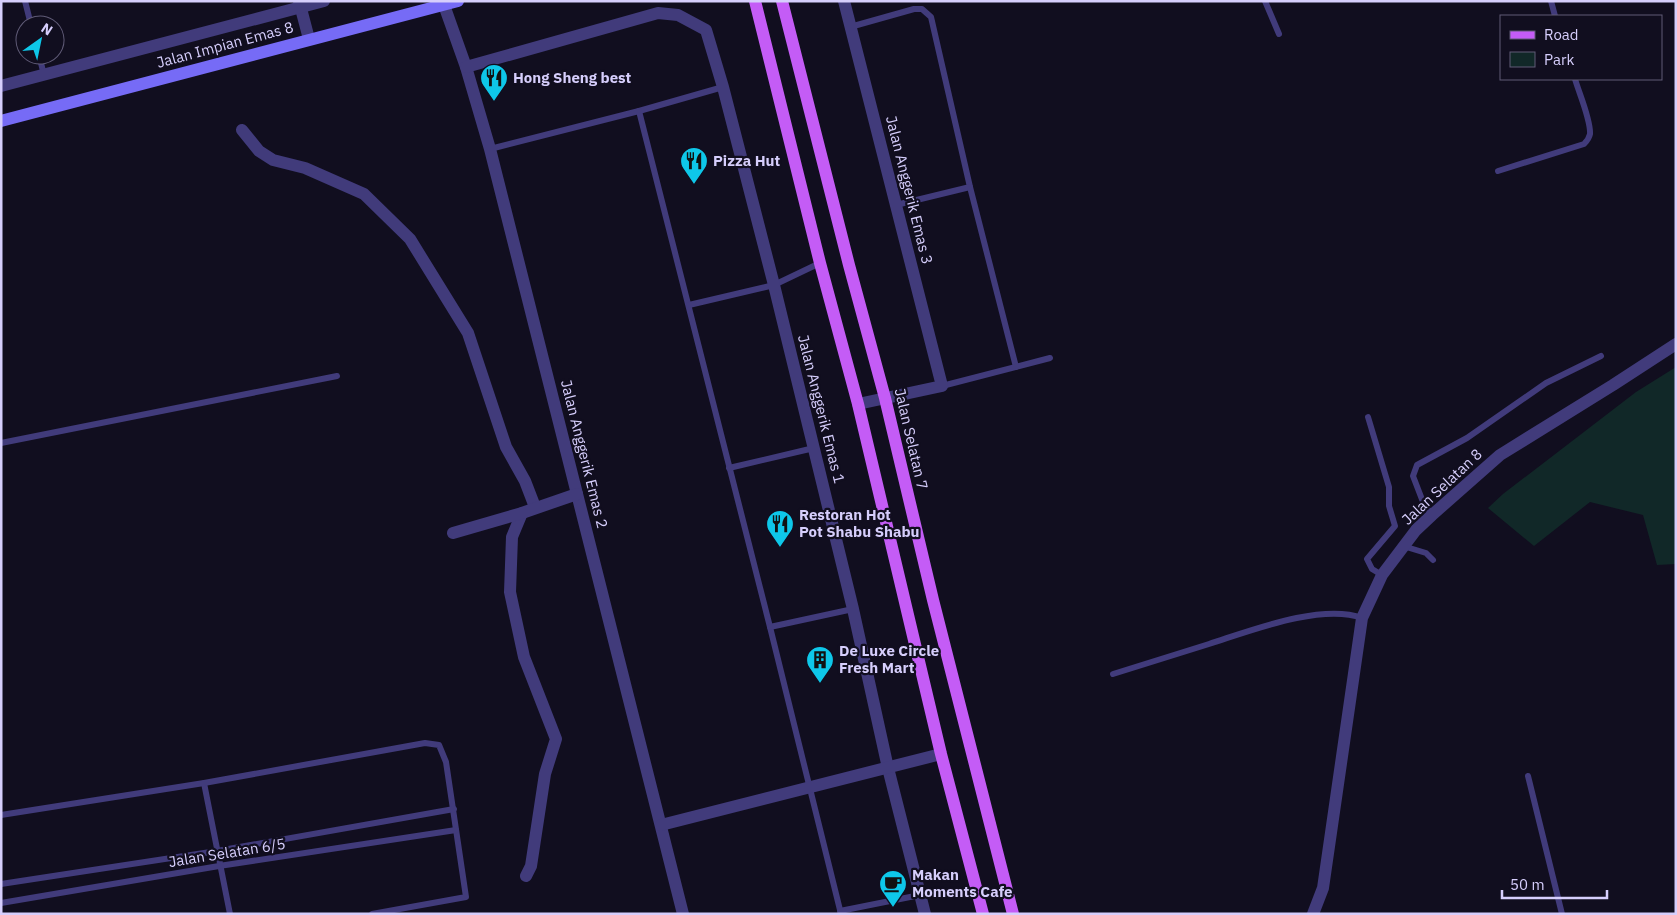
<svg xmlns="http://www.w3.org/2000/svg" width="1677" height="915" viewBox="0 0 1677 915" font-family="'IBM Plex Sans',sans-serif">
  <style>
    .green { fill: #112828 }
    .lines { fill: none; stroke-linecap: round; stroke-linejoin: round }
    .lane { stroke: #413b7b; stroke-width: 6 }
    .street { stroke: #413b7b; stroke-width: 12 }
    .secondary { stroke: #766bf6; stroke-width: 12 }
    .primary { stroke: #c45cf6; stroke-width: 12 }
    .labels { text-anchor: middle; stroke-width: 4.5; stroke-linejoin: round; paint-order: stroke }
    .street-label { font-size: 15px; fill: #d6cefc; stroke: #110e1f }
    .poi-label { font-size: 15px; font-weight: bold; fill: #d6cefc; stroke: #110e1f; text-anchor: start }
  </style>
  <rect width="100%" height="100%" fill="#110e1f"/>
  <!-- green -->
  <path class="green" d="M1676 367V564L1657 565 1643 515 1590 502 1534 546 1488 508 1503 494 1636 392Z"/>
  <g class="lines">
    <!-- lane -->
    <g class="lane">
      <path d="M25 1 31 25"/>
      <path d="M1265 1 1279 34"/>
      <path d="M1551 1 1555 16"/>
      <path d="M850 27 914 9H922L931 17 970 187 1016 367"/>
      <path d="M39 55 44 75"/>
      <path d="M639 111 723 87"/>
      <path d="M490 149 639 111 770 627 841 914"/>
      <path d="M1498 171 1584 144C1587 141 1589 139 1590 134 1591 120 1579 93 1575 79"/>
      <path d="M896 205 970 187"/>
      <path d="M689 305 774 285 820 263"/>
      <path d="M942 386 1050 358"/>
      <path d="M1368 417 1389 487V506L1395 526 1367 559 1372 569 1382 575"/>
      <path d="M1 443 337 376"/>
      <path d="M729 468 814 448"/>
      <path d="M1432 515 1423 502 1413 476 1417 465 1467 438 1546 383 1601 356"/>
      <path d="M1403 546 1426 553 1433 560"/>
      <path d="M770 627 853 609"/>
      <path d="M1113 674C1145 664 1177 654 1209 644 1250 631 1321 603 1362 618"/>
      <path d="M1528 776 1562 914"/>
      <path d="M204 783 230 914"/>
      <path d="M1 815 204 783 425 743 439 745 446 762 466 897 372 914"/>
      <path d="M1 884 217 851 454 809"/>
      <path d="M1 903 219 866 456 830"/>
      <path d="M840 911 920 895"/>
    </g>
    <!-- street -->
    <g class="street">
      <path d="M299 1 309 39"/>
      <path d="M844 1 942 386 858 404"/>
      <path d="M444 5 466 67 490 149 683 914"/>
      <path d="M466 67 658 13 678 15 706 30 723 87 774 285 853 609 888 768 925 914"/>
      <path d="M1 86 324 1"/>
      <path d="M242 130 259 151 273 160 305 168 364 194 410 239 468 333 506 447 525 481 535 507"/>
      <path d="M522 513 512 537 510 592 524 657 556 739 545 774 531 866 526 876"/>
      <path d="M453 533 522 513 577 494"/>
      <path d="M661 825 941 754"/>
      <path d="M1313 914 1323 888 1362 618 1382 575 1416 530 1432 515 1500 455 1613 385 1676 344"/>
    </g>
    <!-- secondary -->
    <path class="secondary" d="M1 121 458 1"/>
    <!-- primary -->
    <g class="primary">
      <path d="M755 1 820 263 858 404 941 754 983 914"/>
      <path d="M782 1 849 265 885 398 933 600 1013 914"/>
    </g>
  </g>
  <!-- icons -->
  <defs>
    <symbol id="restaurant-pin" viewBox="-11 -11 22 30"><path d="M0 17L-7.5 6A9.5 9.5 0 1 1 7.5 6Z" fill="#0ec7e9" stroke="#110e1f"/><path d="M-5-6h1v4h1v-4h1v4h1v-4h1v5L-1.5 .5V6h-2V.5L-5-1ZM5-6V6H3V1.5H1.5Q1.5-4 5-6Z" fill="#111"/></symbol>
    <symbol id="building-pin" viewBox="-11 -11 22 30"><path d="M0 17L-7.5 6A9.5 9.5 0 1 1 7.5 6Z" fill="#0ec7e9" stroke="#110e1f"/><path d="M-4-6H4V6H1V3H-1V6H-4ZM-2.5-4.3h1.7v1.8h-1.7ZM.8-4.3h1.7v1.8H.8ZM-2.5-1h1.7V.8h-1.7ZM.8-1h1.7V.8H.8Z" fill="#111"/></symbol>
    <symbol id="cafe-pin" viewBox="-11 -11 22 30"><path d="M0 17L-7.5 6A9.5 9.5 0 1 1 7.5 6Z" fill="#0ec7e9" stroke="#110e1f"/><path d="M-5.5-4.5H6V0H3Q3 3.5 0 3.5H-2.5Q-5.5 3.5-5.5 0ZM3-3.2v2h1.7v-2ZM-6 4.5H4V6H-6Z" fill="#111"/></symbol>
  </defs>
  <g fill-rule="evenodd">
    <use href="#restaurant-pin" x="478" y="62" width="32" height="43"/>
    <use href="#restaurant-pin" x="678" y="145" width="32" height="43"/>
    <use href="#restaurant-pin" x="764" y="508" width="32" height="43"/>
    <use href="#building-pin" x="804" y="644" width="32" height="43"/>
    <use href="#cafe-pin" x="877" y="868" width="32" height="43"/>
  </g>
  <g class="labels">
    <!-- street labels -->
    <g class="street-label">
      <text transform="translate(225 45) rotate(-15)" y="5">Jalan Impian Emas 8</text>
      <text transform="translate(909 190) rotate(76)" y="5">Jalan Anggerik Emas 3</text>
      <text transform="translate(821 409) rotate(76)" y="5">Jalan Anggerik Emas 1</text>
      <text transform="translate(911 439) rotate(77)" y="5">Jalan Selatan 7</text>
      <text transform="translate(584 454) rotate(76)" y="5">Jalan Anggerik Emas 2</text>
      <text transform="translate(1442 487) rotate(-43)" y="5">Jalan Selatan 8</text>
      <text transform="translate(227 853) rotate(-9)" y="5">Jalan Selatan 6/5</text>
    </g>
    <!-- poi labels -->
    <g class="poi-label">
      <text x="513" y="83">Hong Sheng best</text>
      <text x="713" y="166">Pizza Hut</text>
      <text x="799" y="520">Restoran Hot<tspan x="799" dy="17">Pot Shabu Shabu</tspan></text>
      <text x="839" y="656">De Luxe Circle<tspan x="839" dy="17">Fresh Mart</tspan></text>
      <text x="912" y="880">Makan<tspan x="912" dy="17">Moments Cafe</tspan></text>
    </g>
  </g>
  <!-- border -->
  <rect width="1677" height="915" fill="none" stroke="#d6cefc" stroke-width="5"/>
  <!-- legend -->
  <rect x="1500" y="15" width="162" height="65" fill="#110e1f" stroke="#605b77"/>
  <rect x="1510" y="31" width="25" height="8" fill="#c45cf6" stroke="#605b77"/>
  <text x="1544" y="40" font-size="15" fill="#d6cefc">Road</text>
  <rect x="1510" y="52" width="25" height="15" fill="#112828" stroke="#605b77"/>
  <text x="1544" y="65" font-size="15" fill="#d6cefc">Park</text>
  <!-- north arrow -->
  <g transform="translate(40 40) rotate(33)"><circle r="24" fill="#110e1f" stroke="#605b77"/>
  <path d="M0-4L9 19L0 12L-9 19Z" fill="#0ec7e9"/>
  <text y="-8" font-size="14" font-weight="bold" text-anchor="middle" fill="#d6cefc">N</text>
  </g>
  <!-- scale -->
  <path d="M1502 890v8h105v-8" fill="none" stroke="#d6cefc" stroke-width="2.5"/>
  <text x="1510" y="890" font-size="15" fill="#d6cefc" stroke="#110e1f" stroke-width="4" paint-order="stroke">50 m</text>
</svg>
